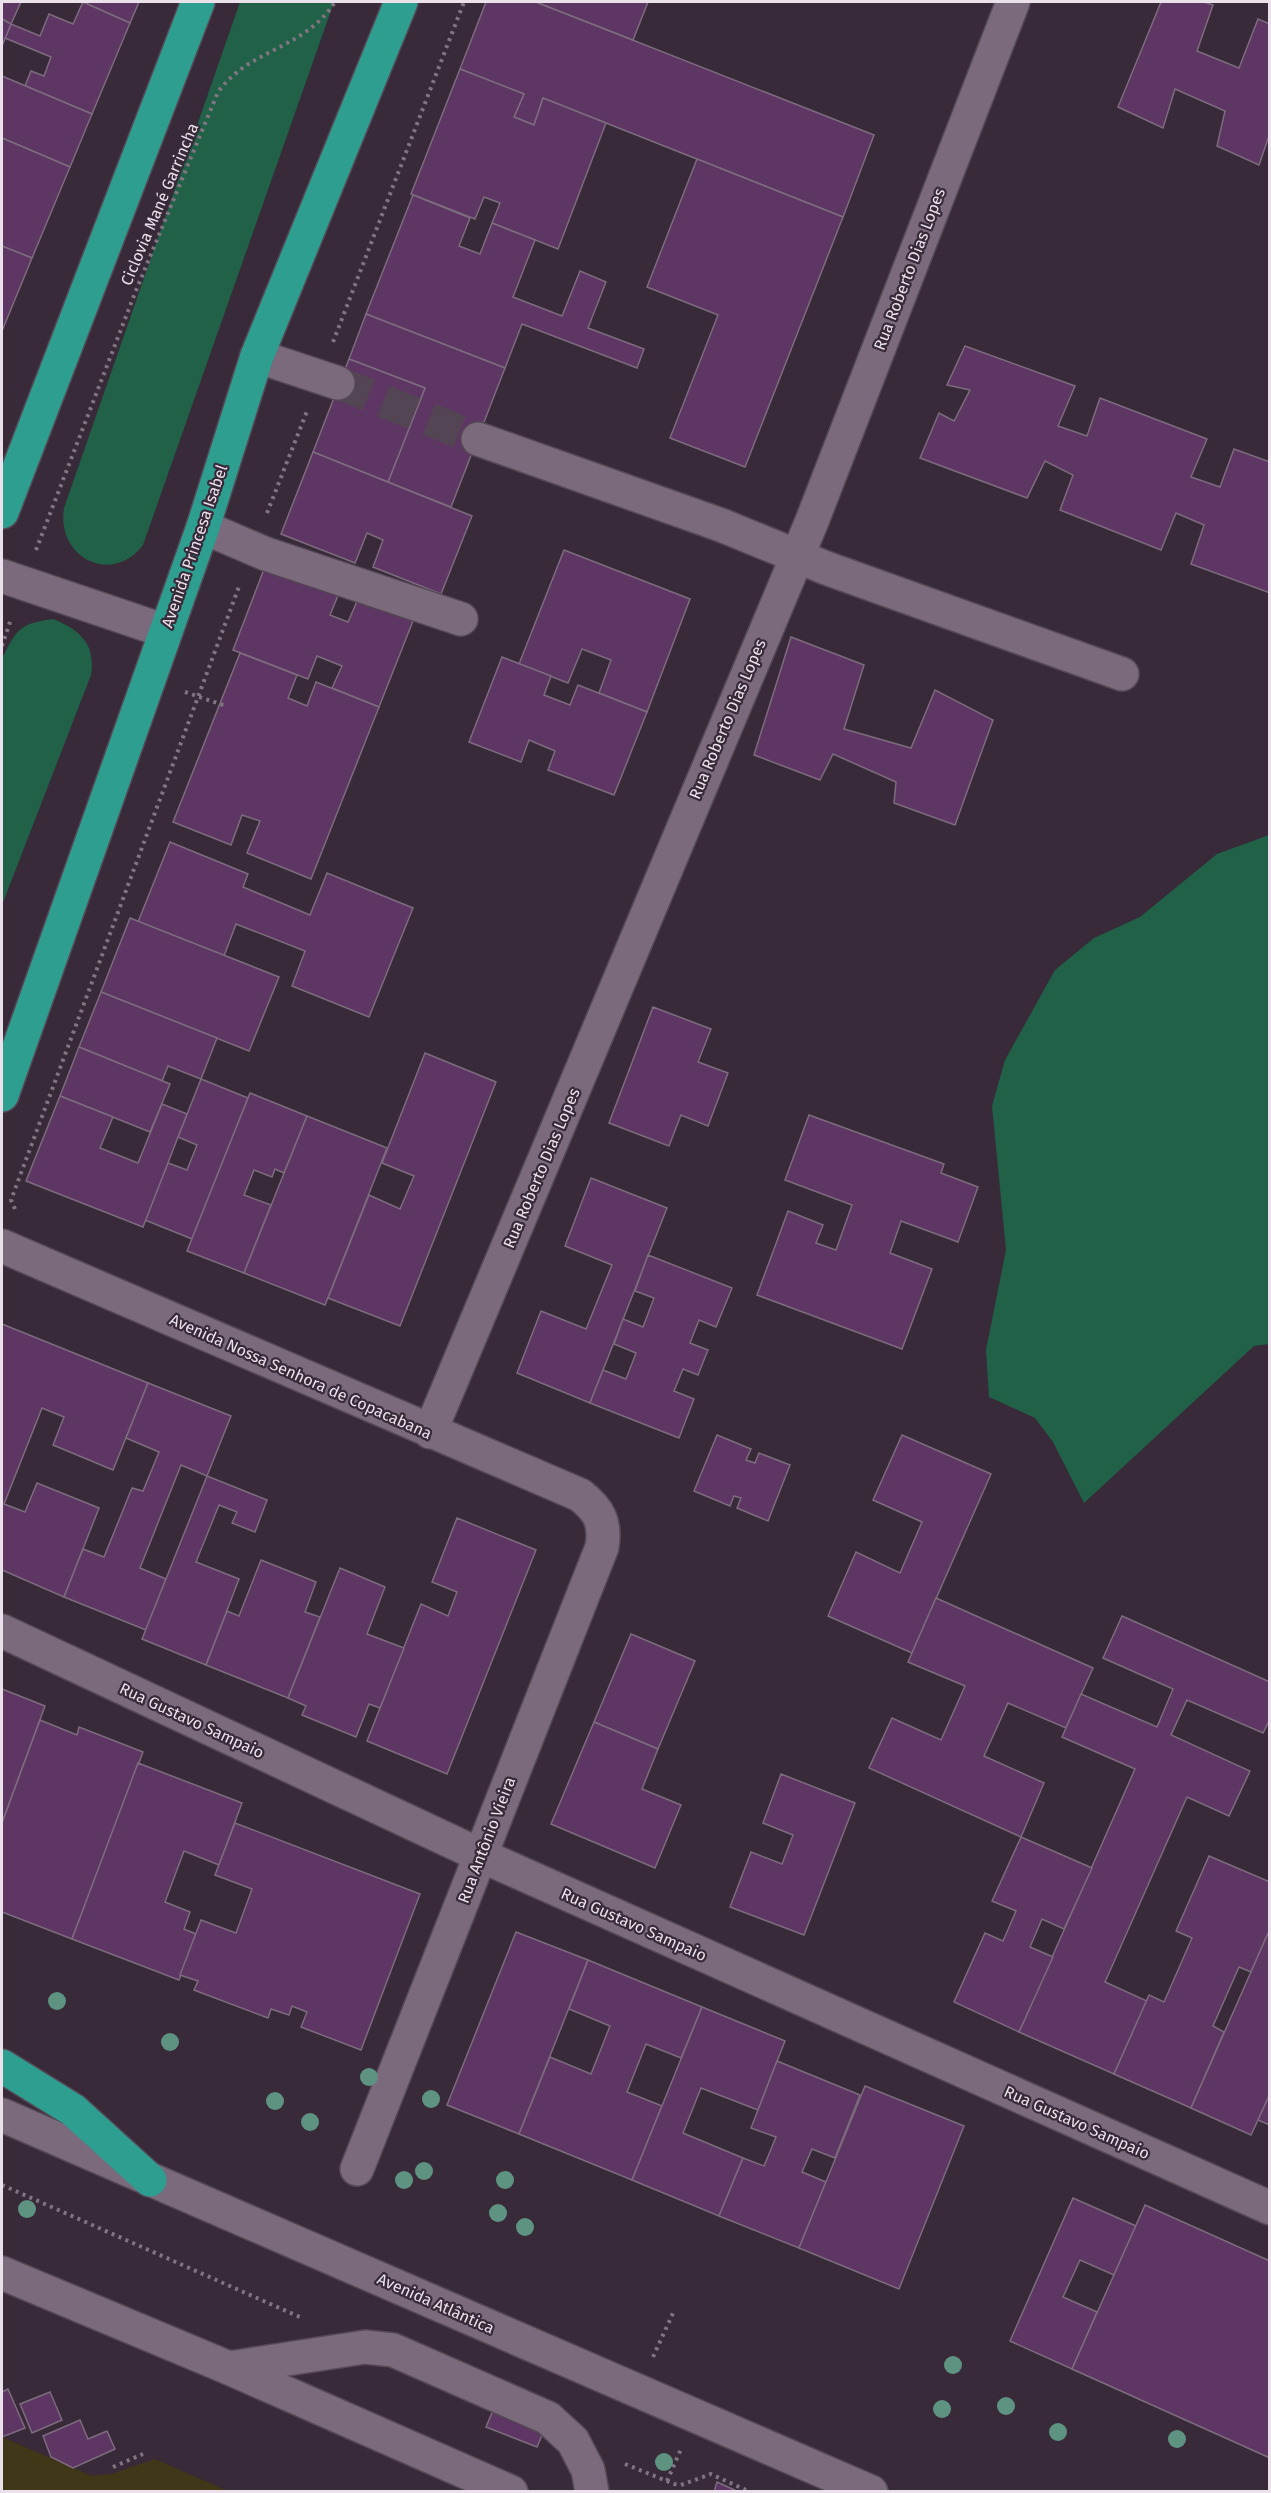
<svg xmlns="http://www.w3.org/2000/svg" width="1271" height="2493" viewBox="0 0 1271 2493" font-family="'Fira Sans',sans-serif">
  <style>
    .green { fill: #206148 }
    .sand { fill: #3f3717 }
    .building { fill: #5e3663; stroke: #7c6c7e; stroke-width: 1.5 }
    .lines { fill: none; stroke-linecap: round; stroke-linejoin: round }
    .minor-tunnel { stroke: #534554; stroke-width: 33; stroke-dasharray: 33 16; stroke-linecap: butt }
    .minor-casing { stroke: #544855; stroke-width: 36 }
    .highway-casing { stroke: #544855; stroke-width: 36 }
    .path { stroke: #817582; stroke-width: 4; stroke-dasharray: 3 4.5; stroke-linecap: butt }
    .minor { stroke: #7a6a7c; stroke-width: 33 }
    .highway { stroke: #2e9e91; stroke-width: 33 }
    .tree { fill: #5f9381 }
    .labels { text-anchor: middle; stroke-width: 4.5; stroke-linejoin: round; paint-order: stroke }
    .street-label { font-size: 16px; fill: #eae1eb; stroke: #382a39 }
  </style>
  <rect width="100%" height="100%" fill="#382a39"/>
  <!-- green -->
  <g class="green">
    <path d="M240 2H334L143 545C112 586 56 558 64 508Z"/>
    <path d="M53 619C80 630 96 644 91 675L2 905V655H4C17 627 24 623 53 619Z"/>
    <path d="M1269 835V1344L1254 1346 1084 1503 1053 1442 1035 1418 989 1397 986 1350 1006 1250 992 1106 1005 1060 1055 970 1094 938 1140 917 1217 854Z"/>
  </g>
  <!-- sand -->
  <path class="sand" d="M2 2437 92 2476 111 2474 155 2459 228 2491H2Z"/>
  <!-- building -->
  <g class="building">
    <path d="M2 2H21L11 24 2 19Z"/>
    <path d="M82 2H139L130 23Z"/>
    <path d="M83 2 130 23 92 114 25 86 31 71 44 76 51 57 5 38 11 24 40 36 49 14 73 24Z"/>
    <path d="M486 2H536L874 135 843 217 543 98 534 125 514 117 524 94 460 69Z"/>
    <path d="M536 2H648L633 40Z"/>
    <path d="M1161 2H1204L1213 5 1197 51 1239 68 1258 19 1270 24V133L1259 165 1217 146 1225 111 1175 89 1163 128 1118 107Z"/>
    <path d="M2 19 11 24 2 46Z"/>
    <path d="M460 69 524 94 514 117 534 125 543 98 606 123 558 249 492 223 500 203 484 197 475 219 411 194Z"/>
    <path d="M2 76 92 114 70 167 2 138Z"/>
    <path d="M2 138 70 167 32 258 2 246Z"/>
    <path d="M697 159 843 217 745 467 670 438 718 315 647 287Z"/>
    <path d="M413 195 470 218 459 246 480 254 492 223 535 240 513 297 562 316 580 271 606 282 588 328 644 349 637 368 522 324 505 368 366 314Z"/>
    <path d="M2 246 32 258 2 331Z"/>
    <path d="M366 314 505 368 451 507 388 482 425 388 349 359Z"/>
    <path d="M965 346 1075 386 1058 426 1087 436 1100 398 1207 439 1191 477 1220 487 1234 449 1270 462V593L1191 564 1204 525 1176 513 1161 550 1060 510 1073 475 1045 461 1027 498 920 458 939 413 954 421 970 390 947 385Z"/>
    <path d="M349 359 425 388 388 482 313 452Z"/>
    <path d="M313 452 472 516 441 594 373 567 383 540 367 533 355 563 281 534Z"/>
    <path d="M564 550 690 599 647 712 599 693 611 660 582 649 568 683 519 664Z"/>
    <path d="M266 564 339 593 330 615 348 622 358 599 413 621 379 707 332 688 342 666 317 656 308 679 233 650Z"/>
    <path d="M791 637 864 665 844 729 911 748 935 690 993 720 955 825 894 803 896 782 833 754 820 780 754 755Z"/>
    <path d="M240 653 297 675 288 698 307 706 316 682 379 707 311 879 247 853 260 821 242 815 231 845 173 822Z"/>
    <path d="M502 657 551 676 544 695 570 705 578 685 647 712 614 795 548 770 555 751 529 740 521 762 469 742Z"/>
    <path d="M170 842 248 874 243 887 310 915 327 873 413 908 369 1017 292 986 305 951 236 924 224 956 138 922Z"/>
    <path d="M130 918 279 977 249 1051 101 992Z"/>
    <path d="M101 992 217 1038 201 1079 168 1066 162 1081 79 1047Z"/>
    <path d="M653 1007 711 1029 698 1062 728 1073 708 1126 681 1115 669 1146 609 1123Z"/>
    <path d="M79 1047 170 1084 150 1132 60 1096Z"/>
    <path d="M425 1053 496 1082 400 1326 328 1298 369 1195 400 1209 414 1176 382 1163Z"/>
    <path d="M201 1079 248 1098 192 1239 145 1220 168 1163 187 1170 197 1145 178 1137Z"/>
    <path d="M250 1093 307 1116 284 1173 275 1169 272 1177 254 1170 244 1195 271 1205 244 1273 187 1251Z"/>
    <path d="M60 1096 113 1117 100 1148 138 1163 162 1104 187 1114 143 1227 26 1181Z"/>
    <path d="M809 1115 944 1164 941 1173 978 1187 958 1242 901 1221 890 1253 932 1269 902 1349 757 1295 788 1211 823 1225 816 1243 836 1250 852 1205 785 1180Z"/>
    <path d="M307 1116 387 1148 325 1305 244 1273Z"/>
    <path d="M591 1178 667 1208 590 1403 517 1373 541 1311 586 1329 612 1265 565 1246Z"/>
    <path d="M648 1255 732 1288 716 1327 699 1320 690 1343 708 1350 698 1375 683 1369 674 1391 694 1399 679 1438 590 1403 603 1370 626 1379 636 1353 614 1344 623 1319 643 1327 654 1298 635 1291Z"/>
    <path d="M2 1324 148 1383 113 1470 53 1445 64 1417 42 1408 4 1504 25 1512 37 1483 99 1508 64 1597 2 1570Z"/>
    <path d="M148 1383 231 1416 207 1476 181 1465 140 1568 166 1579 146 1630 64 1597 83 1549 104 1557 132 1488 143 1491 159 1452 126 1438Z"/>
    <path d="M717 1435 751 1449 746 1460 755 1463 759 1453 790 1465 768 1521 737 1508 741 1498 734 1496 730 1506 694 1491Z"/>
    <path d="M902 1435 991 1474 912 1653 828 1616 856 1552 900 1573 922 1522 873 1500Z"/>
    <path d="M207 1476 267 1500 255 1532 232 1523 237 1512 219 1505 196 1562 239 1579 206 1665 142 1639Z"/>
    <path d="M457 1518 536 1550 447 1774 367 1741 421 1604 448 1616 457 1592 432 1582Z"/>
    <path d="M261 1560 316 1582 305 1612 320 1617 288 1698 206 1665 227 1611 239 1616Z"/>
    <path d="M340 1568 385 1587 367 1634 404 1648 380 1708 369 1704 356 1737 302 1715 306 1706 288 1698Z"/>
    <path d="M936 1598 1093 1668 1066 1728 1008 1703 984 1756 1044 1783 1021 1837 869 1768 892 1718 941 1740 965 1686 908 1662Z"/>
    <path d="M1122 1616 1270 1682V1719L1263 1733 1187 1700 1171 1735 1250 1771 1229 1816 1187 1797 1105 1982 1147 2001 1114 2074 1019 2032 1135 1769 1062 1737 1081 1694 1157 1727 1173 1689 1103 1658Z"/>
    <path d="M631 1634 695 1661 658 1749 594 1722Z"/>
    <path d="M2 1689 45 1706 2 1823Z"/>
    <path d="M40 1720 77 1735 79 1727 143 1752 72 1939 2 1912V1823Z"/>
    <path d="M594 1722 658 1749 642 1789 681 1805 655 1868 551 1824Z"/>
    <path d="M138 1763 242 1803 219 1865 184 1851 165 1902 190 1912 184 1929 196 1934 179 1980 72 1939Z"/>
    <path d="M781 1774 855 1803 804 1935 730 1907 751 1852 782 1864 793 1835 763 1823Z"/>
    <path d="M235 1823 420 1894 361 2050 301 2027 307 2012 292 2006 289 2015 271 2009 268 2018 194 1990 198 1981 180 1975 201 1920 236 1933 252 1889 215 1875Z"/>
    <path d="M1021 1837 1092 1868 1064 1929 1042 1919 1030 1947 1053 1957 1019 2032 954 2002 985 1933 1003 1941 1016 1911 992 1901Z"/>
    <path d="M1209 1856 1270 1882V1929L1251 1972 1239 1967 1213 2026 1224 2032 1191 2108 1114 2074 1149 1995 1164 2002 1192 1938 1176 1931Z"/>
    <path d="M1269 1931 1270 2094 1251 2135 1191 2108Z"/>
    <path d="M516 1932 588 1960 519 2134 447 2105Z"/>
    <path d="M588 1960 702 2007 681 2058 646 2044 627 2092 662 2106 632 2180 519 2134 550 2057 591 2074 610 2026 569 2009Z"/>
    <path d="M702 2007 785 2041 758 2110 701 2088 683 2133 743 2158 719 2216 632 2180Z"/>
    <path d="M777 2061 860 2095 835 2158 812 2149 802 2172 826 2182 799 2248 719 2216 743 2158 764 2166 776 2137 751 2128Z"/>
    <path d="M865 2086 964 2126 899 2289 799 2248Z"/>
    <path d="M1270 2094V2125L1258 2120Z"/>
    <path d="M1073 2198 1136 2226 1114 2275 1080 2260 1063 2297 1097 2312 1072 2369 1010 2341Z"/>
    <path d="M1145 2205 1270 2261V2458L1072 2369Z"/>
    <path d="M8 2389 25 2428 2 2437V2392Z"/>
    <path d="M50 2392 62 2420 32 2433 20 2404Z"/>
    <path d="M494 2408 545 2428 537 2447 486 2427Z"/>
    <path d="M80 2420 88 2439 107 2431 115 2449 73 2468 51 2457 43 2436Z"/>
    <path d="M717 2482 739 2492H714Z"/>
  </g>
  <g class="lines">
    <!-- minor-tunnel -->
    <path class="minor-tunnel" d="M338 383 478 439"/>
    <defs>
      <g id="minor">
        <path d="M257 356 338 383"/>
        <path d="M478 439 721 525 826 568 1122 674"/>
        <path d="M203 527 266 554 461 619"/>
        <path d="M2 576 165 631"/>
        <path d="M2 1246 580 1495C599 1510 606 1522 602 1547L357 2169"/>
        <path d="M430 1432 812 521 1013 2"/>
        <path d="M2 1631 480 1855 1270 2208"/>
        <path d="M2 2115 871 2492"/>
        <path d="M2 2273 229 2368 511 2492"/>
        <path d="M229 2368 365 2347 393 2350 548 2418 573 2441 588 2470 592 2492"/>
      </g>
      <g id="highway">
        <path d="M2 512 198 2"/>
        <path d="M2 1095 203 527 257 356 401 2"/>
        <path d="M2 2066 73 2110 150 2180"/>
      </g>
    </defs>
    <!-- minor casing -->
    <use href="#minor" class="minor-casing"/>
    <!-- highway casing -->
    <use href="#highway" class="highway-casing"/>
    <!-- path -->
    <g class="path">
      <path d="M333 342 464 2"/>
      <path d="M267 513 307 411"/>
      <path d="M36 550 135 293 218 92C250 48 304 50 335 2"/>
      <path d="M2 646 11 619"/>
      <path d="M185 692 226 706"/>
      <path d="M15 1209 11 1200 240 584"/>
      <path d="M2 2185 302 2318"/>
      <path d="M653 2357 674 2311"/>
      <path d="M625 2464 674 2484 681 2485 711 2474 750 2492"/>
      <path d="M113 2467 143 2454"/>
      <path d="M667 2481 681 2449"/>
    </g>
    <!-- minor -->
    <use href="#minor" class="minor"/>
    <!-- highway -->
    <use href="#highway" class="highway"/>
  </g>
  <!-- trees -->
  <g class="tree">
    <circle cx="57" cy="2001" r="9"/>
    <circle cx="170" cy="2042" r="9"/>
    <circle cx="369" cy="2077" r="9"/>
    <circle cx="431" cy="2099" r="9"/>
    <circle cx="275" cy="2101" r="9"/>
    <circle cx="310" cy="2122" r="9"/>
    <circle cx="424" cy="2171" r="9"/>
    <circle cx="404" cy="2180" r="9"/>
    <circle cx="505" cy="2180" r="9"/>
    <circle cx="27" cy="2209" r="9"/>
    <circle cx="498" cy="2213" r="9"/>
    <circle cx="525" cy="2227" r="9"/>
    <circle cx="953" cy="2365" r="9"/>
    <circle cx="1006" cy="2406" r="9"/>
    <circle cx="942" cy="2409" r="9"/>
    <circle cx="1058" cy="2432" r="9"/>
    <circle cx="1177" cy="2439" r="9"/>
    <circle cx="664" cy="2462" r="9"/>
  </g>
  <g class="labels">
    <!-- street labels -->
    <g class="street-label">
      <text transform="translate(159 204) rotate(-67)" y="6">Ciclovia Mané Garrincha</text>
      <text transform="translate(909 269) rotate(-69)" y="6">Rua Roberto Dias Lopes</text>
      <text transform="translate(194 546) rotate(-71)" y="6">Avenida Princesa Isabel</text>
      <text transform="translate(727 719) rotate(-67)" y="6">Rua Roberto Dias Lopes</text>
      <text transform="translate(541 1168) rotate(-67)" y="6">Rua Roberto Dias Lopes</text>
      <text transform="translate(301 1376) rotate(24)" y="6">Avenida Nossa Senhora de Copacabana</text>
      <text transform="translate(192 1720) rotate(25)" y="6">Rua Gustavo Sampaio</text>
      <text transform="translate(486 1840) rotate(-69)" y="6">Rua Antônio Vieira</text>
      <text transform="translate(634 1924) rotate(24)" y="6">Rua Gustavo Sampaio</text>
      <text transform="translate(1077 2122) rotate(24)" y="6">Rua Gustavo Sampaio</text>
      <text transform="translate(436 2303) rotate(24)" y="6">Avenida Atlântica</text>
    </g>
  </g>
  <!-- border -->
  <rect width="1271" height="2493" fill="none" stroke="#eae1eb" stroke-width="6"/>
</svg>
